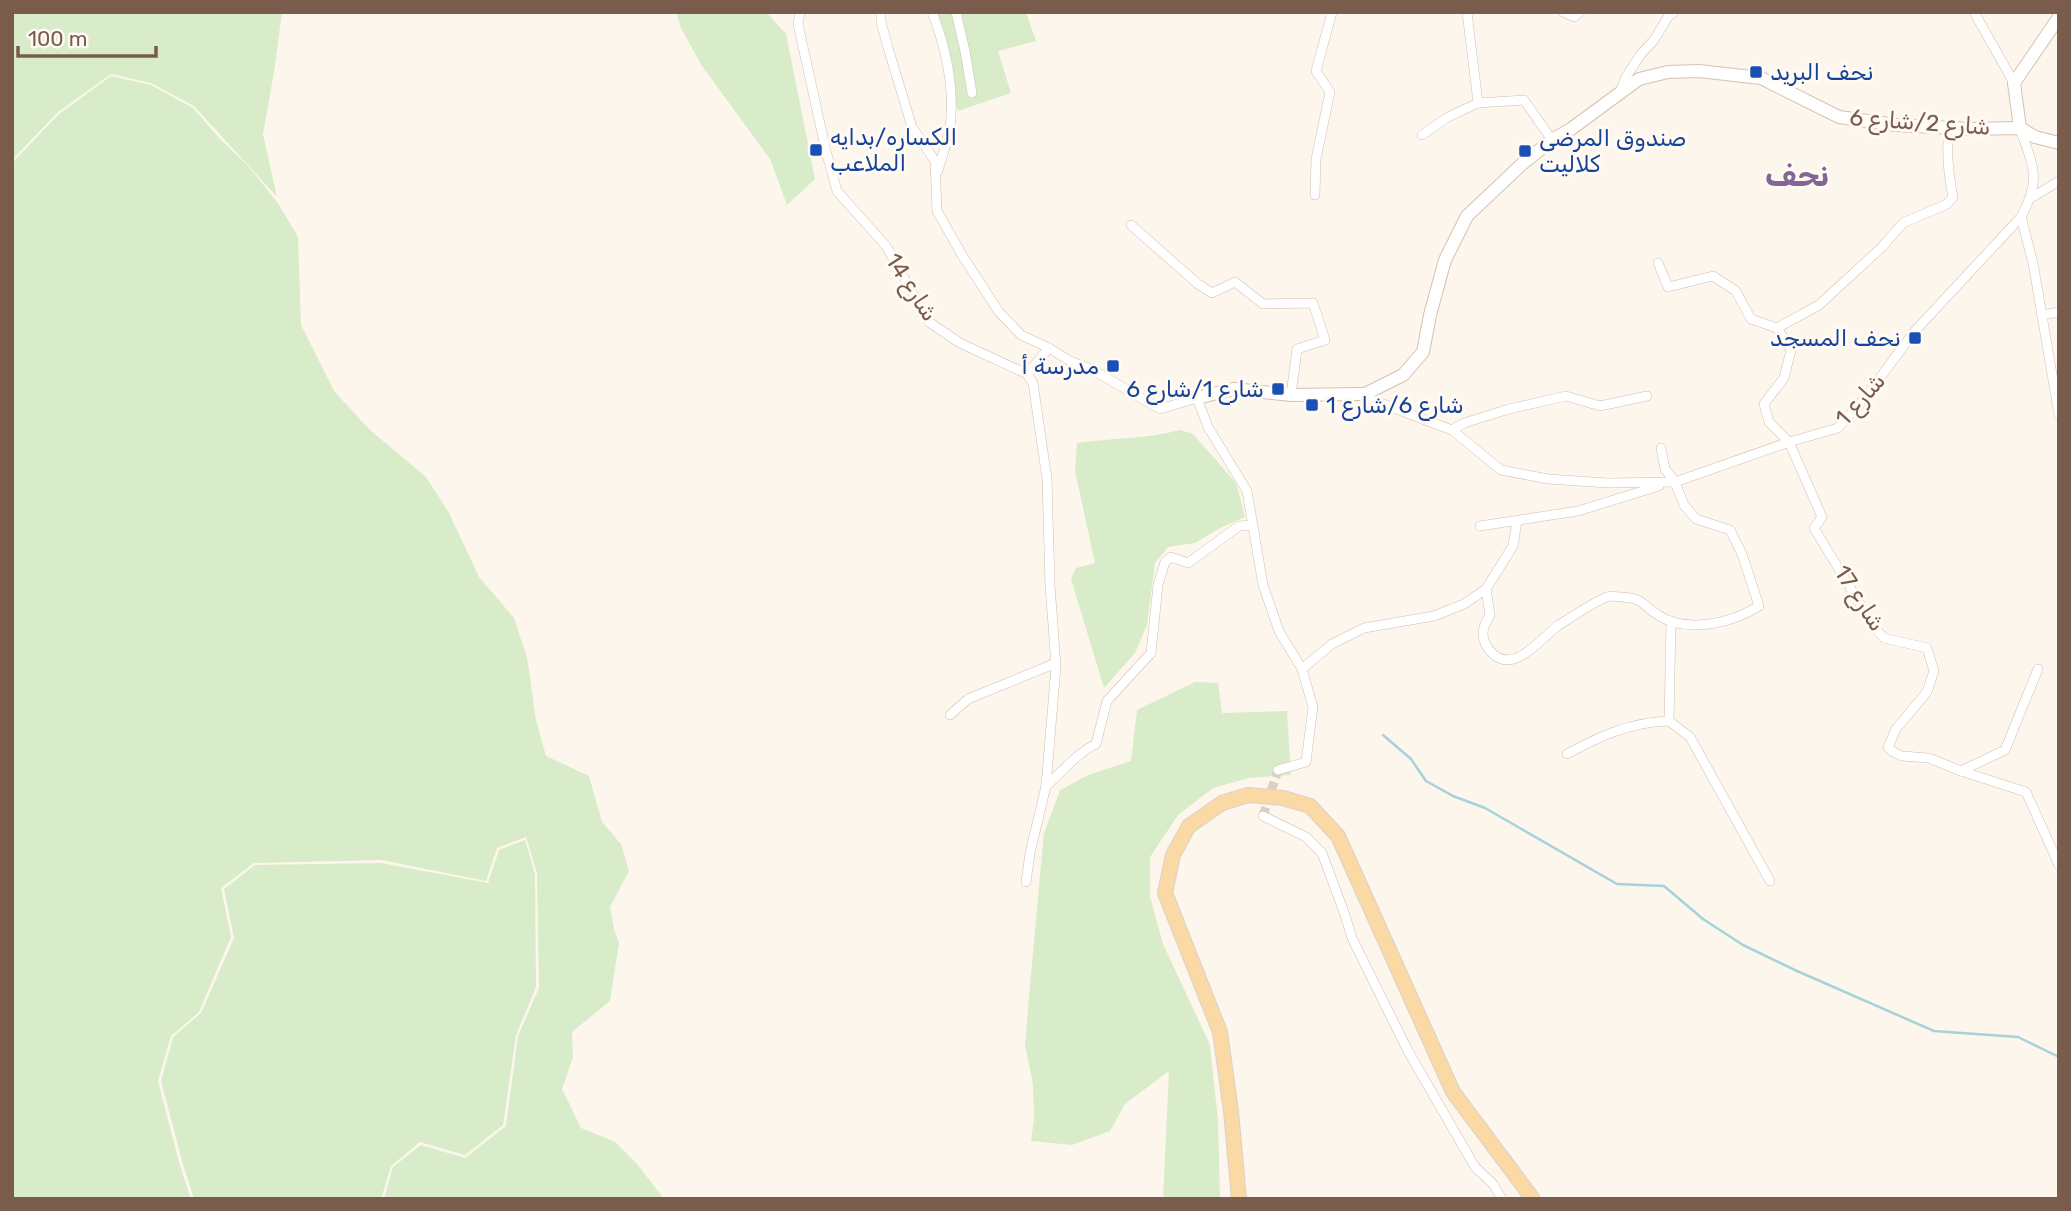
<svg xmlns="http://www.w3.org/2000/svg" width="2071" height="1211" viewBox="0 0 2071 1211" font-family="Rubik,'Noto Sans Arabic',sans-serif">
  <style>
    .green { fill: #d8ecc9 }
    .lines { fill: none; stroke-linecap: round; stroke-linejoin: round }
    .stream { stroke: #a5d3da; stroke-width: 2.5 }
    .street-tunnel { stroke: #dcd0c4; stroke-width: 9; stroke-dasharray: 9 4.5; stroke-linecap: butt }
    .street-casing { stroke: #d1beb0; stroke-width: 10 }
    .secondary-casing { stroke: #d6c0b0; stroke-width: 14 }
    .primary-casing { stroke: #dad1cd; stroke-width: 16 }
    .street { stroke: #fff; stroke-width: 9 }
    .secondary { stroke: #fff; stroke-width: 12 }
    .primary { stroke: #fbd9a5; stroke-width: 14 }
    .transit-dot { fill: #1a4fb4; stroke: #fffaf3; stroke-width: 2.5 }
    .labels { text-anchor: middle; stroke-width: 6; stroke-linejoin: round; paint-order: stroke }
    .transit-label { font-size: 23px; fill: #164399; stroke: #fffaf3; text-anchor: start }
    .street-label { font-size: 23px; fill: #7a5c4d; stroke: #fffaf3 }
    .district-label { font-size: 30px; font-weight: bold; fill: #846695; stroke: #fffaf3 }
  </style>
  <rect width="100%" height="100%" fill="#fdf6ec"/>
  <!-- green -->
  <g class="green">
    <path d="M12 12H282L274 72 263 134 277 197 194 106 151 83 111 74 58 112 12 160Z"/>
    <path d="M676 12H766L786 34 815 179 787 205 770 159 702 66 681 28Z"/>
    <path d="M929 12H1026L1036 41 998 51 1011 93 958 111 939 40Z"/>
    <path d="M111 76 151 85 193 108 219 138 247 165 278 203 298 237 301 325 334 391 369 429 426 477 449 513 479 577 514 618 527 657 536 720 546 756 589 776 602 822 621 844 629 871 610 907 614 929 619 943 610 1001 572 1032 573 1057 562 1089 581 1128 615 1142 637 1164 664 1199H384L393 1167 421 1145 465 1158 506 1126 518 1036 539 988 537 873 526 837 497 848 486 881 381 860 254 863 221 888 231 937 199 1012 171 1036 158 1081 179 1162 191 1199H12V163L59 114Z"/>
    <path d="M1180 430 1193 434 1236 483 1245 517 1220 528 1195 543 1168 547 1155 563 1147 625 1135 653 1104 688 1071 579 1076 568 1095 563 1075 471 1077 443C1111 438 1146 439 1180 430Z"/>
    <path d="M1195 682 1218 683 1222 713 1287 711 1291 775 1249 778 1213 788 1178 815 1150 857V896L1163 944 1210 1045 1218 1121 1220 1199H1163L1169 1071 1125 1104 1110 1131 1072 1145 1031 1141 1034 1119 1033 1084 1025 1045 1030 985 1044 833 1060 790 1088 775 1131 761 1137 710Z"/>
    <path d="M525 840 535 874 536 987 516 1035 503 1125 465 1155 420 1142 391 1166 381 1199H194L182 1161 161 1081 173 1037 201 1013 234 938 224 889 255 865 381 863 488 883 499 850Z"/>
  </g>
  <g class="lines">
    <!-- stream -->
    <path class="stream" d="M1383 735 1411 759 1426 781 1453 796 1485 808 1617 884 1664 886 1703 919 1743 945 1797 971 1934 1031 2018 1037 2059 1057"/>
    <!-- street-tunnel -->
    <path class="street-tunnel" d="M1263 816 1278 770"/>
    <defs>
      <g id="street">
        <path d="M800 12 798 24 826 151 837 191 886 246 929 322 960 343 1027 374 1049 348 1070 361 1093 370 1160 409 1197 398 1208 427 1247 491 1263 585 1279 631 1302 669 1313 707 1306 762 1278 770"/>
        <path d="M881 12V22L889 51 912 127 935 161 937 211 962 255 999 312 1021 335 1049 348"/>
        <path d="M932 12C945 45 953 81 951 116 951 134 942 154 938 171"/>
        <path d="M956 12 965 51 972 93"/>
        <path d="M1467 12 1478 103"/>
        <path d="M1563 12 1574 17 1580 12"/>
        <path d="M1974 12 2014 83"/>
        <path d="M1619 94 1626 77 1641 54 1654 40 1668 17 1674 12"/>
        <path d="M1422 135 1448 117 1478 103 1524 100 1552 140"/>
        <path d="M1315 195 1316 159 1330 92 1316 71 1332 12"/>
        <path d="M2031 198 2059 181"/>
        <path d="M2021 217 2033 263 2059 415"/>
        <path d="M1131 225 1198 284 1212 293 1235 282 1263 304 1313 303 1325 340 1297 349 1291 395"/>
        <path d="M1658 263 1668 287 1713 276 1736 291 1751 319 1777 328 1791 350 1784 378 1764 404 1769 422 1789 442 1822 517 1814 528 1874 627 1884 638 1927 648 1934 671 1927 692 1896 729 1888 747 1893 752 1902 756 1929 758 1961 771 2026 792 2059 865"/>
        <path d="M2043 315 2059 312"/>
        <path d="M1777 328 1819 305 1882 247 1903 223 1947 204 1953 197C1948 173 1946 152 1949 128"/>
        <path d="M1359 395 1452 430 1501 470 1548 479 1608 483 1675 482 1789 442 1838 428 1865 398 1914 332 2021 217C2042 178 2033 167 2020 128"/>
        <path d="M1452 430 1464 423 1509 409 1566 396 1600 406 1647 396"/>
        <path d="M1480 526 1578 511 1659 486"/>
        <path d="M1486 589 1490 615C1485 624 1481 630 1484 640 1486 647 1491 653 1497 657 1518 670 1543 636 1559 625 1570 618 1598 599 1610 596 1612 596 1620 597 1621 597 1646 599 1639 603 1658 615 1686 634 1733 623 1759 606L1742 554 1730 530 1696 519 1684 505 1675 482 1665 469 1661 448"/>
        <path d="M1671 621 1669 721 1690 737 1770 881"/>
        <path d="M1302 669 1332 644 1364 628 1434 616 1464 604 1486 589 1513 546 1517 521"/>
        <path d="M950 715 968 699 1056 663"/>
        <path d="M1567 754C1600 736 1631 722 1669 721"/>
        <path d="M1961 771 2005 750 2038 669"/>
        <path d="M1046 786C1062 772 1077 753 1096 744L1107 701 1151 653 1158 585 1165 562 1171 557 1188 563 1239 526 1252 525"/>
        <path d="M1263 816 1306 837 1322 853 1345 915 1352 938 1408 1051 1475 1167 1493 1184 1502 1199"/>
        <path d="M1026 882 1030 853 1046 786 1056 666 1050 585 1047 479 1033 383 1027 374"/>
      </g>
      <g id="secondary">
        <path d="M2020 128 2014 83 2059 17"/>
        <path d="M1197 398 1233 389 1291 395 1358 394H1365L1403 375 1423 352 1430 315 1445 260 1467 216 1522 164 1552 140 1571 129 1639 79 1668 72 1699 71 1761 78 1839 117 1896 125 1970 129 2020 128 2035 137 2059 143"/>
      </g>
      <path id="primary" d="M1239 1199 1231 1111 1220 1032 1165 893 1173 855 1189 826 1222 803 1248 795 1283 798 1310 806 1338 836 1453 1092 1533 1199"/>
    </defs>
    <!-- street casing -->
    <use href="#street" class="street-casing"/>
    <!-- secondary casing -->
    <use href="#secondary" class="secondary-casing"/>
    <!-- primary casing -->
    <use href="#primary" class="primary-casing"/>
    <!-- street -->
    <use href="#street" class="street"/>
    <!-- secondary -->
    <use href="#secondary" class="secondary"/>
    <!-- primary -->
    <use href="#primary" class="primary"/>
  </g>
  <!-- markers -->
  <g class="transit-dot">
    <rect x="1749" y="65" width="14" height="14" rx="3.5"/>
    <rect x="809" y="143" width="14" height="14" rx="3.5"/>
    <rect x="1518" y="144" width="14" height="14" rx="3.5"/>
    <rect x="1908" y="331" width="14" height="14" rx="3.5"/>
    <rect x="1106" y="359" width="14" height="14" rx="3.5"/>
    <rect x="1271" y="382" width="14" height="14" rx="3.5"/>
    <rect x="1305" y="398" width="14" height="14" rx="3.5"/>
  </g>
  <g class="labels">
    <!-- transit labels -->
    <g class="transit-label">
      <text x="1770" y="80">نحف البريد</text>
      <text x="830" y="145">الكساره/بدايه<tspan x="830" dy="26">الملاعب</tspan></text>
      <text x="1539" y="146">صندوق المرضى<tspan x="1539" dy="26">كلاليت</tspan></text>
      <text x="1901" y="346" text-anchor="end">نحف المسجد</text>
      <text x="1099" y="374" text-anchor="end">مدرسة أ</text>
      <text x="1264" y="397" text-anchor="end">شارع 1/شارع 6</text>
      <text x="1326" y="413">شارع 6/شارع 1</text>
    </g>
    <!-- street labels -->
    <g class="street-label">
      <text transform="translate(1920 122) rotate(4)" y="8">شارع 2/شارع 6</text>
      <text transform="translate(912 287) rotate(57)" y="8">شارع 14</text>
      <text transform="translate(1860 399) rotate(-48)" y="8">شارع 1</text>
      <text transform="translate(1860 598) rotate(57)" y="8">شارع 17</text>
    </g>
    <!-- district labels -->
    <g class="district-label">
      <text x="1797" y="186">نحف</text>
    </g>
  </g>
  <!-- border -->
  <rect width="2071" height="1211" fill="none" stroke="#7a5c4d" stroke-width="28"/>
  <!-- scale -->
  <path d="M18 46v10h138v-10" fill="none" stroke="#7a5c4d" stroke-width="3.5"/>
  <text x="28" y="46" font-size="21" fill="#7a5c4d" stroke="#fffaf3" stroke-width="5" paint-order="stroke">100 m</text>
</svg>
